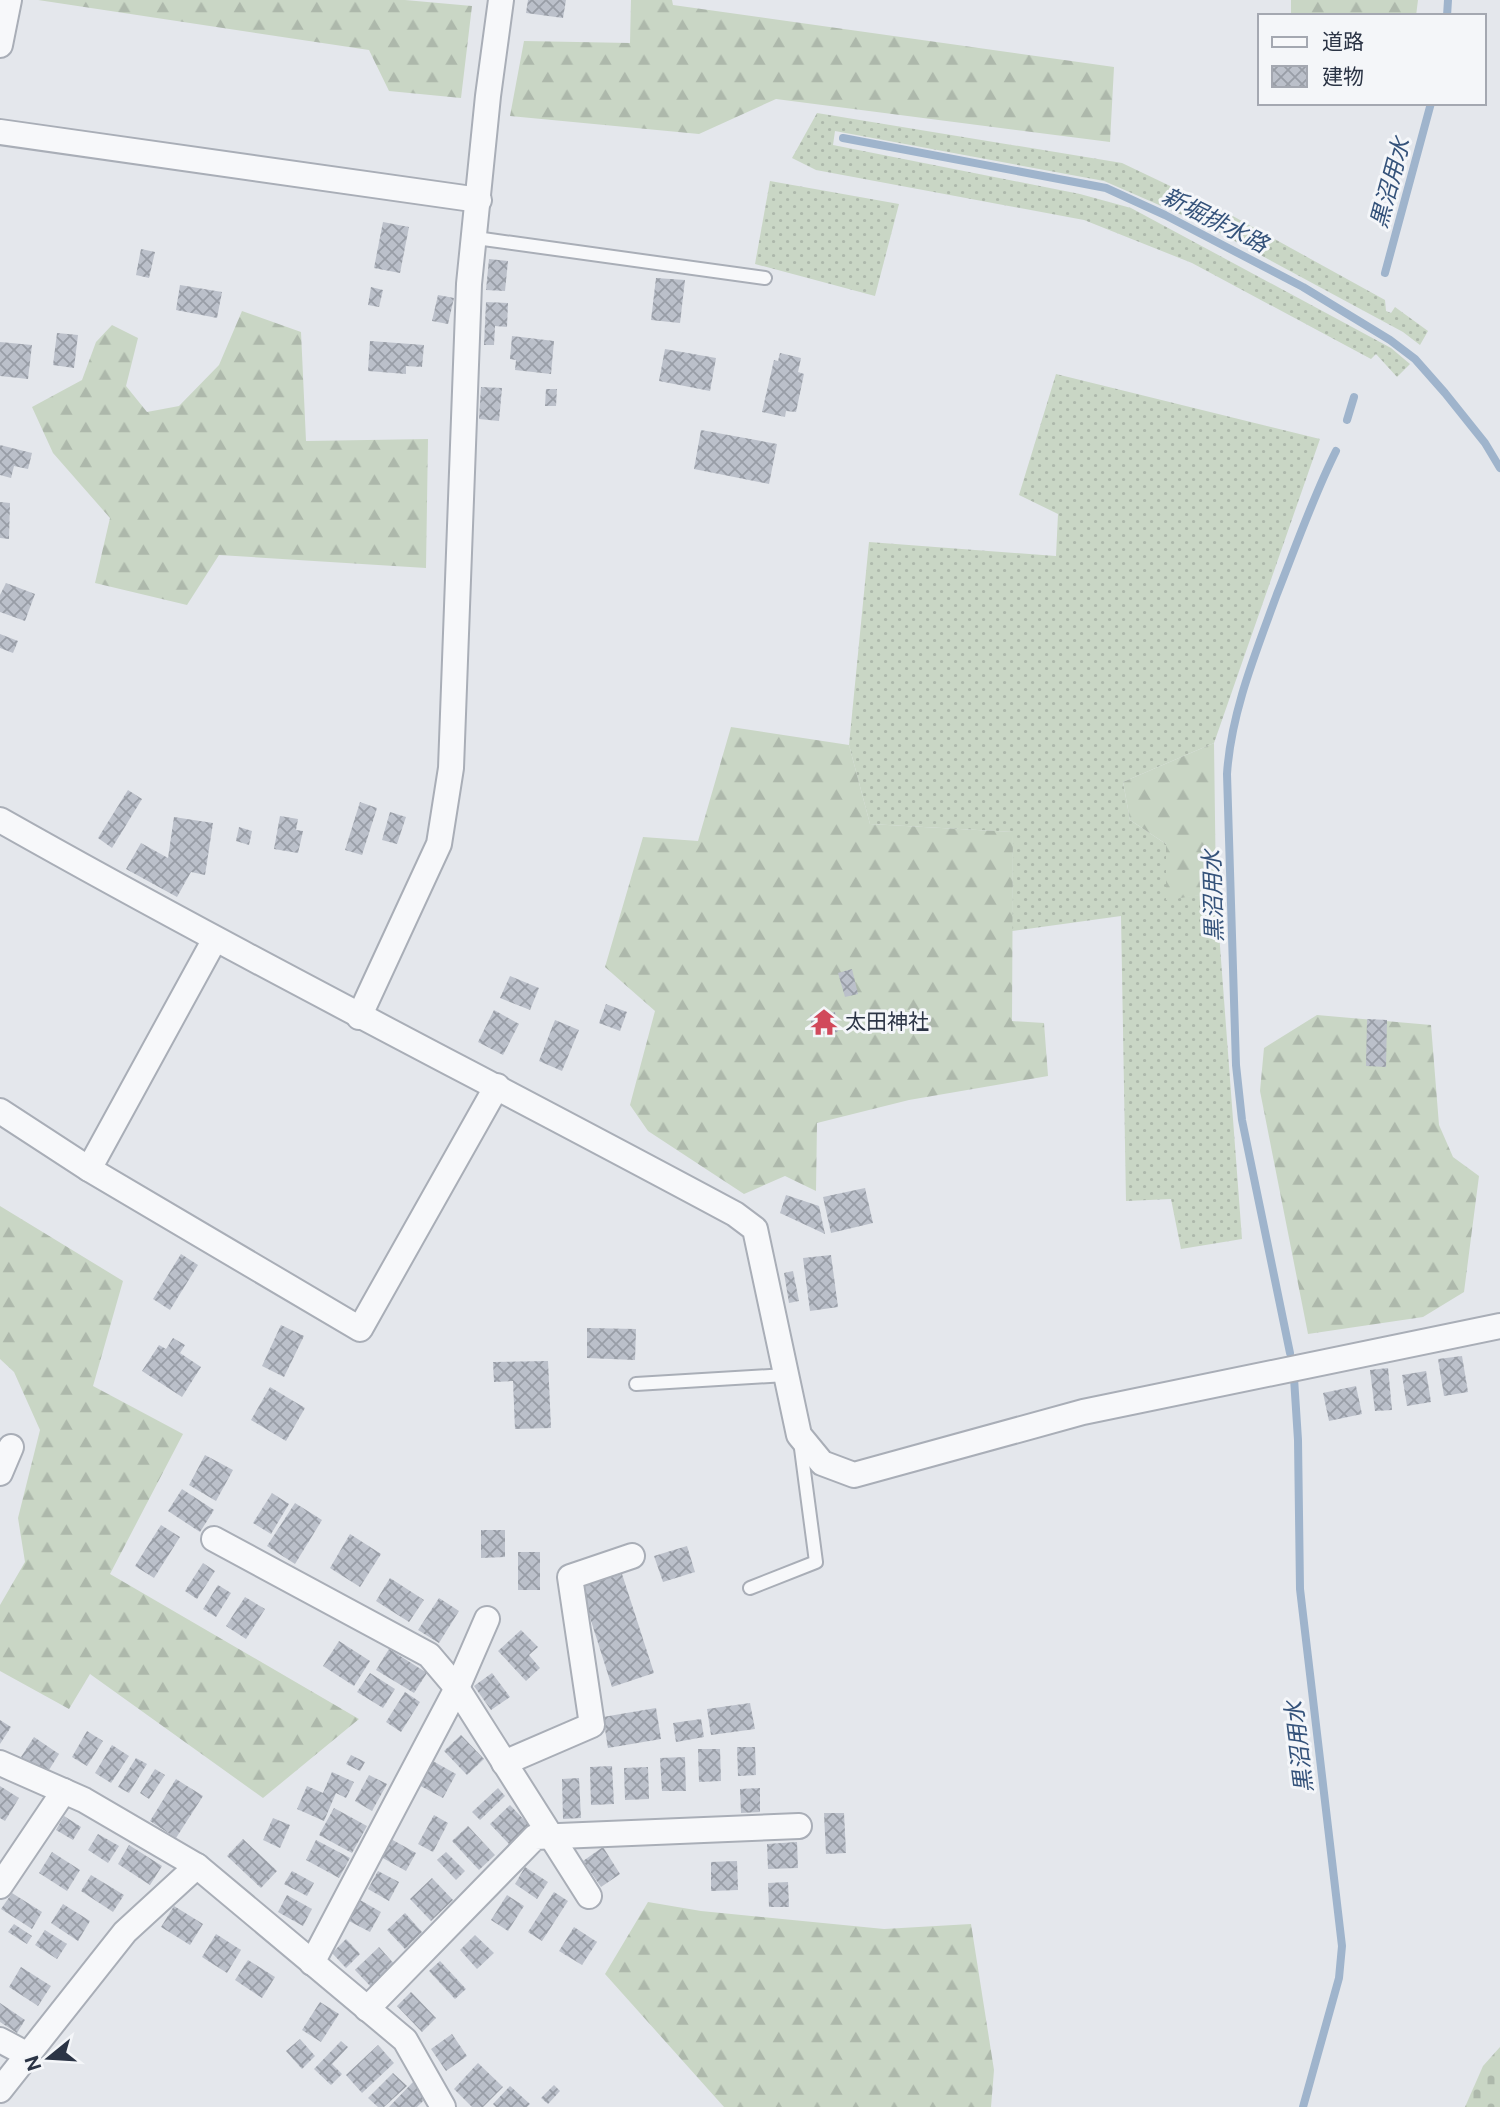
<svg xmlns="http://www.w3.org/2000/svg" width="1500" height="2107" viewBox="0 0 1500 2107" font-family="'Public Sans','Noto Sans JP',sans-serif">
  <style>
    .grass { fill: url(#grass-dots) }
    .forest { fill: url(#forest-firs) }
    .cemetery { fill: url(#cemetery-stones) }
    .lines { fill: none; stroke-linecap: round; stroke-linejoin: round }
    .stream { stroke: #9fb4cc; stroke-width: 8 }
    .building { fill: url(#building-cross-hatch) }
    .lane-casing { stroke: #a9aeb7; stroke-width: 16 }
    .street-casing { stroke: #a9aeb7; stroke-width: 28 }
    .lane { stroke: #f7f8fa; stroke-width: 12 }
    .street { stroke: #f7f8fa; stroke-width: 24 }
    .labels { text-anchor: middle; stroke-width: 6; stroke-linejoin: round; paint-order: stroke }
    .poi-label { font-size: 21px; fill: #2b3445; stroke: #f4f6f9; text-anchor: start }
    .water-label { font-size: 23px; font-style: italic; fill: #34527a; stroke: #f4f6f9 }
  </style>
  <defs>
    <pattern id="grass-dots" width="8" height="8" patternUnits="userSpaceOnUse" patternTransform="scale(1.75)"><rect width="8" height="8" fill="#c9d6c5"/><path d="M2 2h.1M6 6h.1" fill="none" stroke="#adb8ab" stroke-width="1.8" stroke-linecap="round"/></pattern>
    <pattern id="forest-firs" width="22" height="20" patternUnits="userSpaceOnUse" patternTransform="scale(1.75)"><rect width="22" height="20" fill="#c9d6c5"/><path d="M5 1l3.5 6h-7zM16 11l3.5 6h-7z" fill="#adb8ab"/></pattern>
    <pattern id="cemetery-stones" width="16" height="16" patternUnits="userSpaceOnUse" patternTransform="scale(1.75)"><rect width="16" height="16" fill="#c9d6c5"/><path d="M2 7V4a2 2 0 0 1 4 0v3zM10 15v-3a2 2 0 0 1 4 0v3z" fill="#adb8ab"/></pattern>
    <pattern id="building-cross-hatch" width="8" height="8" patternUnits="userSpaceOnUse" patternTransform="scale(1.75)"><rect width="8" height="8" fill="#bbc0ca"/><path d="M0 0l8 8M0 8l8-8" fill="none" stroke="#989da6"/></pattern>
  </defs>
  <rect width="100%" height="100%" fill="#e4e7ec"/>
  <!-- grass -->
  <g class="grass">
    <path d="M817 113 1122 163 1231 215 1385 300 1386 311 1391 313 1395 307 1428 331 1420 345 1403 332 1205 225 1104 181 835 131 833 145 1080 194 1131 208 1391 348 1410 364 1397 377 1376 354 1371 359 1192 263 1084 220 816 170 792 158Z"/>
    <path d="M770 181 899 204 875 296 755 264Z"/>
    <path d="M1056 374 1320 439 1214 743 1123 782 1130 820 1166 844V899L1216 893 1242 1239 1181 1249 1171 1199 1126 1201 1121 916 1012 931 1013 832 870 824 849 745 869 542 1056 556 1058 514 1019 495Z"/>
  </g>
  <!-- forest -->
  <g class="forest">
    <path d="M38 0H405L472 6 461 98 389 91 369 50Z"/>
    <path d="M631 0H672L673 5 1114 67 1110 142 776 99 699 134 510 116 524 41 630 43Z"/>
    <path d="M1291 0H1418L1416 16H1291Z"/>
    <path d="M242 311 301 332 306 441 428 439 426 568 219 555 187 605 95 583 110 518 53 453 32 407 82 380 96 342 112 325 138 338 126 386 147 412 179 406 219 365Z"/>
    <path d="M731 727 849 745 870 824 1013 832 1012 1021 1044 1023 1048 1076 909 1100 817 1123 816 1191 785 1176 744 1194 648 1131 630 1105 655 1011 605 967 643 837 698 841Z"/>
    <path d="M1214 743 1216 893 1166 900V844L1130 820 1123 782Z"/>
    <path d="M1317 1015 1431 1025 1439 1125 1453 1157 1479 1176 1464 1292 1423 1317 1308 1334 1260 1091 1264 1048Z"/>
    <path d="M0 1206 123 1281 93 1386 183 1434 110 1574 359 1719 263 1798 90 1674 69 1709 0 1671V1605L25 1562 18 1518 40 1430 14 1372 0 1359Z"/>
    <path d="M648 1902 701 1911 884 1929 971 1924 994 2070 991 2107H724L605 1974Z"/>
  </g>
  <!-- cemetery -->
  <path class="cemetery" d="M1500 2047V2107H1465L1483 2066Z"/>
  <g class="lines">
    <!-- stream -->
    <g class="stream">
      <path d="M1447 16 1448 0"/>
      <path d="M843 138 1106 188 1165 215 1303 287 1390 340 1415 359 1445 393 1485 443 1500 468"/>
      <path d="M1385 273 1431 103"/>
      <path d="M1347 420 1354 397"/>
      <path d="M1290 1353 1242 1120 1236 1065 1227 774C1231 712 1256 652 1277 594 1296 546 1313 497 1336 451"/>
      <path d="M1294 1378 1298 1440 1300 1589 1342 1946 1339 1978 1303 2107"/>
    </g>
  </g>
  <!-- building -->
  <g class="building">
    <path d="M528 0H566L563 18 526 13Z"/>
    <path d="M383 222 409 227 400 273 374 268Z"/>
    <path d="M141 249 155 252 149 278 136 275Z"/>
    <path d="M489 259 508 261 505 291 486 290Z"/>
    <path d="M656 278 685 280 680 323 651 320Z"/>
    <path d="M180 285 222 292 217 318 176 310Z"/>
    <path d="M371 287 383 290 379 307 368 305Z"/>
    <path d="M438 295 454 298 448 324 432 321Z"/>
    <path d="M486 302 508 303 507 327 495 326 494 345H484Z"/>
    <path d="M57 333 78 335 74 368 53 365Z"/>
    <path d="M512 336 554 341 551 374 515 370 516 360 510 359Z"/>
    <path d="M370 341 424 345 422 367 406 366V374L368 371Z"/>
    <path d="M0 342 32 345 28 379 0 376Z"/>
    <path d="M665 349 716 358 710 391 659 381Z"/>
    <path d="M780 353 801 358 798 372 804 374 796 412 786 411 785 417 762 412 774 360 778 361Z"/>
    <path d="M481 387 502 388 499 421 479 419Z"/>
    <path d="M546 389H557L556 406H545Z"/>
    <path d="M701 430 777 444 769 484 694 469Z"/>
    <path d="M0 445 32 453 28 469 14 466 11 478 0 475Z"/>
    <path d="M0 502 10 503 9 539 0 538Z"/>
    <path d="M6 583 35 594 25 621 0 612V595Z"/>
    <path d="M0 634 18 641 13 653 0 648Z"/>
    <path d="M128 790 142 799 112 848 98 838Z"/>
    <path d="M360 802 377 808 362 855 345 850Z"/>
    <path d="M390 812 406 817 397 844 382 840Z"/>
    <path d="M280 816 298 819 296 830 303 831 298 853 274 849Z"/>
    <path d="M174 817 213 823 205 875 191 872 177 897 126 869 141 843 168 858Z"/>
    <path d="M239 827 252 831 249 845 236 841Z"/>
    <path d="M852 969 858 994 845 997 838 973Z"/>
    <path d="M510 976 539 988 530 1010 500 998Z"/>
    <path d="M606 1004 627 1012 620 1031 599 1023Z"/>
    <path d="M494 1010 519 1024 503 1055 478 1042Z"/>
    <path d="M835 1012 838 1032 813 1035 810 1015Z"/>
    <path d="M1367 1019 1387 1020 1386 1067 1366 1066Z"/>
    <path d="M555 1020 579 1030 562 1071 539 1061Z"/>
    <path d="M865 1188 873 1223 831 1233 823 1197Z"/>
    <path d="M786 1195 819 1206 825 1234 780 1213Z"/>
    <path d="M181 1254 198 1265 170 1310 153 1299Z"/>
    <path d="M831 1255 838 1307 810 1311 803 1258Z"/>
    <path d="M793 1271 799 1301 789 1303 784 1273Z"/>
    <path d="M281 1325 304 1336 284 1377 262 1366Z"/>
    <path d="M587 1328 636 1329 635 1360 587 1358Z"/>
    <path d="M173 1338 185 1345 180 1353 201 1367 182 1397 142 1371 159 1345 166 1349Z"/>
    <path d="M1462 1356 1468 1392 1444 1396 1438 1359Z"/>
    <path d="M548 1361 551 1428 515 1429 513 1381 494 1382 493 1362Z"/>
    <path d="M1388 1368 1392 1410 1375 1411 1370 1370Z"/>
    <path d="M1426 1371 1431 1402 1407 1406 1402 1375Z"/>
    <path d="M1356 1386 1362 1414 1329 1421 1323 1393Z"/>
    <path d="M270 1387 305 1408 286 1441 251 1420Z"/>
    <path d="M205 1455 233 1470 216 1501 189 1485Z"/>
    <path d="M182 1489 214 1510 200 1532 168 1511Z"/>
    <path d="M272 1493 289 1504 271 1534 253 1523Z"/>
    <path d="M295 1503 322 1520 295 1564 267 1546Z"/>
    <path d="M161 1525 180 1537 154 1578 135 1566Z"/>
    <path d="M481 1530H505V1557L481 1558Z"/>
    <path d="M350 1534 381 1554 360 1587 330 1568Z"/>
    <path d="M687 1546 695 1572 663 1582 654 1556Z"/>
    <rect x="518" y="1552" width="22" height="38"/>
    <path d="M203 1563 215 1571 197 1599 185 1591Z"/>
    <path d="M622 1574 654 1673 612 1687 580 1586Z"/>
    <path d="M390 1578 424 1600 409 1622 376 1601Z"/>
    <path d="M218 1585 231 1593 216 1617 203 1609Z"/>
    <path d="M245 1597 265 1609 246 1639 226 1626Z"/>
    <path d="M439 1598 459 1611 439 1643 418 1630Z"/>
    <path d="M521 1630 538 1647 529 1655 540 1668 526 1681 498 1651Z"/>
    <path d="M339 1641 370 1661 354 1686 323 1666Z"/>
    <path d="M389 1649 427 1673 414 1693 376 1670Z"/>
    <path d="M370 1673 395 1689 383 1708 357 1692Z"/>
    <path d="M492 1673 510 1697 491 1710 474 1686Z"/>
    <path d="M405 1692 420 1702 401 1732 386 1722Z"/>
    <path d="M750 1703 755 1729 711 1735 707 1709Z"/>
    <path d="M656 1708 661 1739 608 1748 603 1717Z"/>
    <path d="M701 1719 704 1737 676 1742 673 1723Z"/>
    <path d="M0 1720 11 1727 0 1744Z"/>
    <path d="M87 1731 103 1741 87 1766 72 1757Z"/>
    <path d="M461 1735 484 1759 467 1775 444 1751Z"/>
    <path d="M34 1737 59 1754 47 1773 21 1757Z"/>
    <path d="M112 1745 129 1756 111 1783 95 1773Z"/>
    <path d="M737 1747H755L756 1775 738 1776Z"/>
    <path d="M698 1749H720L721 1781 699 1782Z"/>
    <path d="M351 1755 365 1762 360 1771 346 1764Z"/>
    <path d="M685 1757 686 1791H662L660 1758Z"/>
    <path d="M136 1758 147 1764 129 1793 118 1787Z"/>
    <path d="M431 1760 456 1774 443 1798 417 1784Z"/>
    <path d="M612 1766 614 1804 591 1805 590 1767Z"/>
    <path d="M648 1767 649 1799 625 1800 624 1768Z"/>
    <path d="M155 1769 165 1775 149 1799 140 1793Z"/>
    <path d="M332 1772 354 1782 346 1798 336 1793 324 1821 297 1809 307 1786 323 1793Z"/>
    <path d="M369 1775 387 1784 372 1811 355 1801Z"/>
    <path d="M579 1778 581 1818 563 1819 562 1779Z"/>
    <path d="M176 1779 203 1796 176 1838 150 1821Z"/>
    <path d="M0 1786 19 1798 5 1821 0 1818Z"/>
    <path d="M498 1788 505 1796 480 1820 472 1812Z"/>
    <path d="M760 1788V1812L741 1813 740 1789Z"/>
    <path d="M510 1805 529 1825 509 1844 490 1824Z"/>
    <path d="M334 1808 367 1826 352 1853 319 1835Z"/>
    <path d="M824 1813H844L846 1853 826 1854Z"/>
    <path d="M434 1815 448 1823 433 1852 418 1844Z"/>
    <path d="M64 1816 81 1827 73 1840 56 1830Z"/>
    <path d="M273 1818 290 1825 280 1848 263 1840Z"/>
    <path d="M468 1826 495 1855 479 1870 452 1841Z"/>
    <path d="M98 1834 119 1846 108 1863 88 1850Z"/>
    <path d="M243 1839 277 1871 261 1888 227 1856Z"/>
    <path d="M391 1839 416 1853 406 1871 381 1857Z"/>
    <path d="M316 1840 350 1858 339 1878 306 1860Z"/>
    <path d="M797 1842 798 1868 768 1869 767 1844Z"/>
    <path d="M129 1845 162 1866 150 1885 118 1864Z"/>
    <path d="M603 1847 620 1874 601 1887 583 1861Z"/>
    <path d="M52 1852 80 1870 67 1891 39 1873Z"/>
    <path d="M446 1852 465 1871 456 1880 437 1860Z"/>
    <path d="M737 1861 738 1890 711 1891V1862Z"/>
    <path d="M525 1867 548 1882 537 1899 515 1884Z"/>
    <path d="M292 1871 314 1883 307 1896 284 1884Z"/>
    <path d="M378 1871 399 1882 389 1901 368 1889Z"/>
    <path d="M91 1875 124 1895 113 1912 81 1891Z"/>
    <path d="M432 1878 453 1900 431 1921 410 1899Z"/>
    <path d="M788 1882 789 1907H769L768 1883Z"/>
    <path d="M554 1892 568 1901 542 1941 528 1932Z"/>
    <path d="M12 1893 42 1912 32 1929 1 1909Z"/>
    <path d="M287 1895 312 1909 303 1926 278 1912Z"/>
    <path d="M507 1895 524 1906 508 1931 491 1920Z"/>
    <path d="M360 1900 381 1912 370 1932 349 1921Z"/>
    <path d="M63 1904 90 1921 78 1941 51 1923Z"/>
    <path d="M174 1906 203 1924 190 1945 161 1927Z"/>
    <path d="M405 1913 422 1932 405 1949 387 1930Z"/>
    <path d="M14 1924 32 1936 27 1944 8 1932Z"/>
    <path d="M574 1927 597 1942 582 1965 559 1951Z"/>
    <path d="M45 1930 67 1944 57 1959 35 1945Z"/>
    <path d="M216 1934 241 1950 227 1973 202 1957Z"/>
    <path d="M475 1935 494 1953 477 1969 460 1950Z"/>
    <path d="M346 1939 360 1954 346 1968 332 1953Z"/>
    <path d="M379 1947 396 1966 373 1989 355 1970Z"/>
    <path d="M248 1960 275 1977 262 1998 235 1980Z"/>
    <path d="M440 1961 466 1989 455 1999 429 1971Z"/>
    <path d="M21 1967 51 1986 38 2006 9 1987Z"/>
    <path d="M411 1992 436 2018 422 2032 397 2006Z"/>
    <path d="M320 2002 339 2014 321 2042 302 2030Z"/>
    <path d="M0 2003 25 2020 17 2033 0 2022Z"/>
    <path d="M452 2034 467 2056 446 2071 431 2049Z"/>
    <path d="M300 2039 315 2056 302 2069 286 2051Z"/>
    <path d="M341 2041 348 2047 332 2064 342 2074 331 2085 314 2069Z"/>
    <path d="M378 2045 394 2063 362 2093 346 2075Z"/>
    <path d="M478 2063 503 2087 483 2107H472L454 2089Z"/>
    <path d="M393 2073 407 2086 384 2107H378L368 2098Z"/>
    <path d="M413 2082 428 2096 417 2107H389Z"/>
    <path d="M554 2085 560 2091 548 2104 541 2098Z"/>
    <path d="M510 2086 530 2104 527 2107H496L493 2104Z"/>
  </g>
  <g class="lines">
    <defs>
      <g id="lane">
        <path d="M476 238 765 278"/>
        <path d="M636 1384 786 1375"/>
        <path d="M750 1588 816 1562 800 1441"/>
      </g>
      <g id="street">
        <path d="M0 45 9 0"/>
        <path d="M0 132 479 200"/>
        <path d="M0 820C242 957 490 1082 735 1214L755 1229 799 1435 822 1463 854 1475 1083 1412 1500 1326"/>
        <path d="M359 1017 439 844 451 768 469 284 488 96 501 0"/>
        <path d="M0 1111 89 1169 360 1329 497 1086"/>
        <path d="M89 1169 215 939"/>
        <path d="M0 1473 11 1447"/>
        <path d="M214 1539 429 1655 457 1688 589 1896"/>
        <path d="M0 1763 84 1800 197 1866 405 2040 443 2107"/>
        <path d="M504 1763 592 1725 570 1577 632 1556"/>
        <path d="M0 1886 64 1791"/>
        <path d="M312 1963 457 1688 487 1619"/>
        <path d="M367 2009 535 1837 799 1826"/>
        <path d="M0 2040 28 2055"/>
        <path d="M0 2090 125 1932 197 1866"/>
      </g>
    </defs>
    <!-- lane casing -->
    <use href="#lane" class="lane-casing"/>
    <!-- street casing -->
    <use href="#street" class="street-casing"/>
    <!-- lane -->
    <use href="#lane" class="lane"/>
    <!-- street -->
    <use href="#street" class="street"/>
  </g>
  <!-- icons -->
  <defs>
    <symbol id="temple-bare" viewBox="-9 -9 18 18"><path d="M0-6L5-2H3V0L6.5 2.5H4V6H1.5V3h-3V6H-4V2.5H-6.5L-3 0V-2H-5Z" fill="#d1495b" stroke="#f4f6f9" stroke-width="2.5" paint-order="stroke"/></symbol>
  </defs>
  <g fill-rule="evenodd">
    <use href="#temple-bare" x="805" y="1003" width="38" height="38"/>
  </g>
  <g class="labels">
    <!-- poi labels -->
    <g class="poi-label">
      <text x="845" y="1029">太田神社</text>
    </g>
    <!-- water labels -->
    <g class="water-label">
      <text transform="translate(1390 183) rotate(-75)" y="8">黒沼用水</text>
      <text transform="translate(1215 220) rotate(27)" y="8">新堀排水路</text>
      <text transform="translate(1213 896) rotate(-92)" y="8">黒沼用水</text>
      <text transform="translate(1299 1747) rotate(-97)" y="8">黒沼用水</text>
    </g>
  </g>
  <!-- legend -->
  <rect x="1258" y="14" width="228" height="91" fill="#f4f6f9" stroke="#a4a8b1" stroke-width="2"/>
  <rect x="1272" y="37" width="35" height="10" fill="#f7f8fa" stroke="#a4a8b1" stroke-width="2"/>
  <text x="1322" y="49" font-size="21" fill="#2b3445">道路</text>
  <rect x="1272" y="66" width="35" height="21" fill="url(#building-cross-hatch)" stroke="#a4a8b1" stroke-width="2"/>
  <text x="1322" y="84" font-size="21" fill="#2b3445">建物</text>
  <!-- north arrow -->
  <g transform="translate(49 2058) rotate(252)" stroke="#f4f6f9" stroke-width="5" paint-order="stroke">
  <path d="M0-5L12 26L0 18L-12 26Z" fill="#2b3445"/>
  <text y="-10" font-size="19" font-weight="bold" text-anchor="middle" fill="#2b3445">N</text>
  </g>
</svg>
